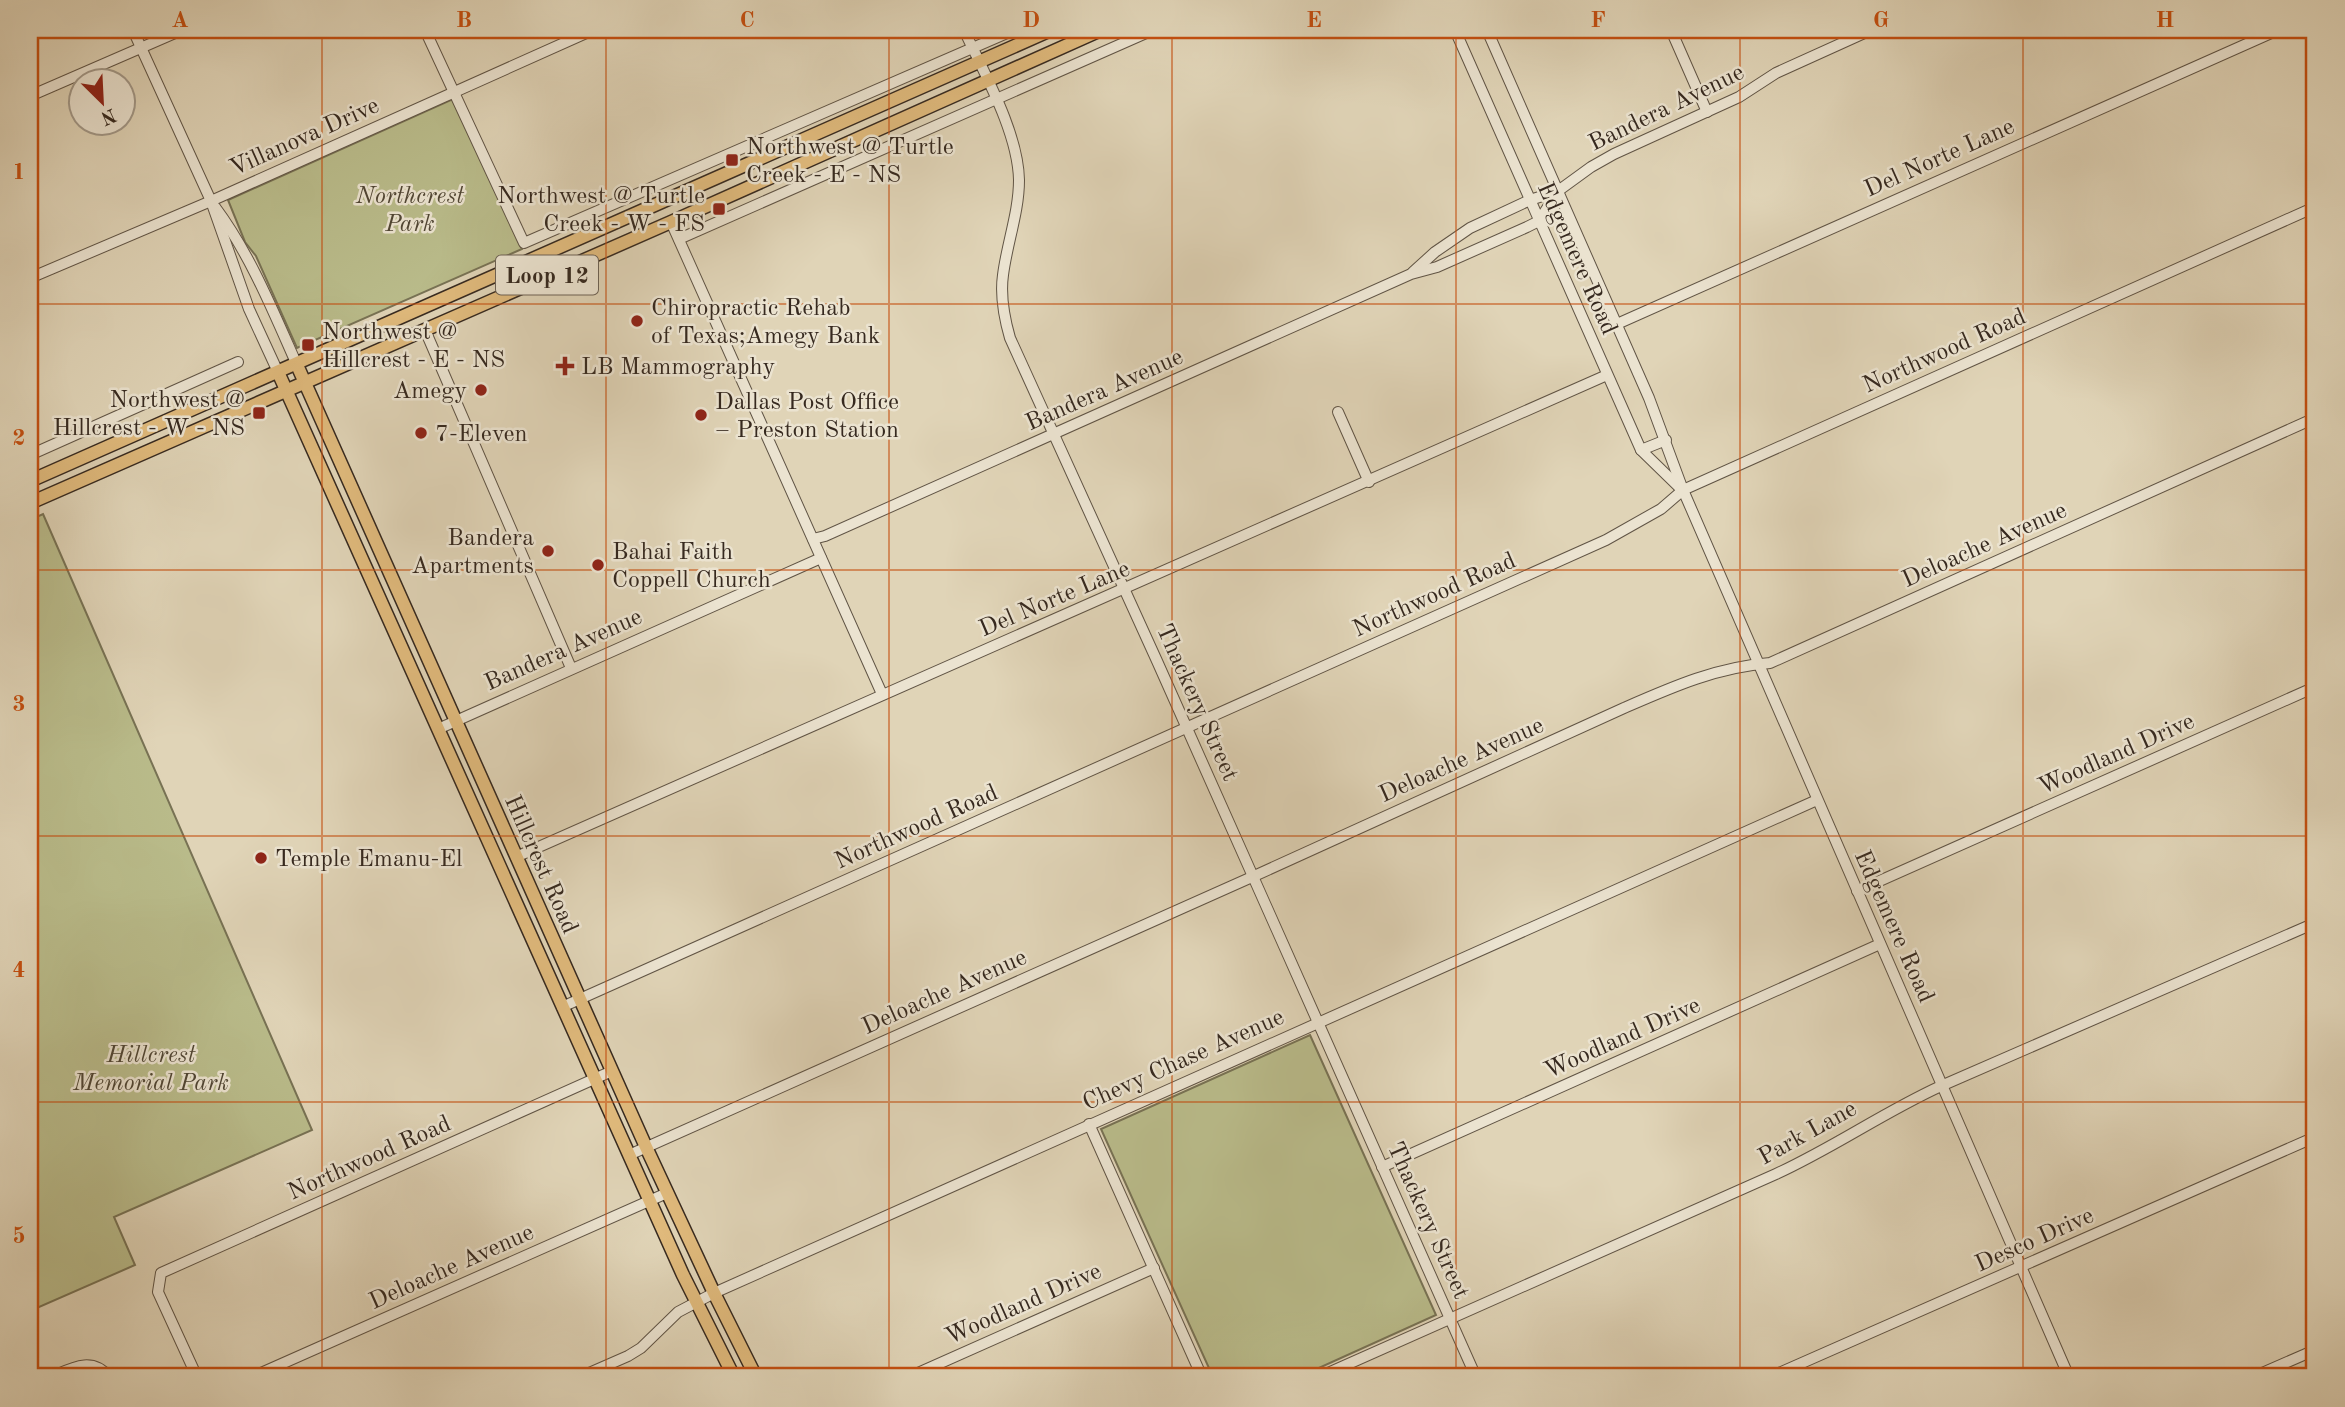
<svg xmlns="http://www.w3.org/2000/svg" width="2345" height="1407" viewBox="0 0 2345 1407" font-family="'Old Standard TT',serif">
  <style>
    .green { fill: #b9bb8a; stroke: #787254; stroke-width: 2 }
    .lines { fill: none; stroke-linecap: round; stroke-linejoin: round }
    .minor-casing { stroke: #605445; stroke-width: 12 }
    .major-casing { stroke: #36291f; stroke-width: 15 }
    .minor { stroke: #ebe3d0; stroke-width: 10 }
    .major { stroke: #e0ba7c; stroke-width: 12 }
    .grid { fill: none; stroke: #c44f10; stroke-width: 2; stroke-opacity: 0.55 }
    .poi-dot { fill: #8f2418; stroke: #ebe3d0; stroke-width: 2.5 }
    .labels { text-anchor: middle; stroke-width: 5; stroke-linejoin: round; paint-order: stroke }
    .shield { fill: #ebe3d0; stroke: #6c6154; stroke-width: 2 }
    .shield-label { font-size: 23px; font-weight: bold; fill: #36291f }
    .street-label { font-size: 24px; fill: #36291f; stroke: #ebe3d0 }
    .poi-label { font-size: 24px; fill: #36291f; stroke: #ebe3d0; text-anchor: start }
    .park-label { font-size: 24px; font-style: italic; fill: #504634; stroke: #ebe3d0 }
    .neatline { fill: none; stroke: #c44f10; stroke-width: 2.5 }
    .grid-label { font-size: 23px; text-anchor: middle; font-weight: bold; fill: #c44f10 }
  </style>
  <rect width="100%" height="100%" fill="#e0d4b7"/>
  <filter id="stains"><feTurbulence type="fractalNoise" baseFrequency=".00286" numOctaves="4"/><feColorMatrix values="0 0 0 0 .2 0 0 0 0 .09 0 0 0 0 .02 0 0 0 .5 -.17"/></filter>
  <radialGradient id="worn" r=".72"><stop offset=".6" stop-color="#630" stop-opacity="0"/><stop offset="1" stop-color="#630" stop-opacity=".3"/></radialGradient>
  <!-- green -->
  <g class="green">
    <path d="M453 99 522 249 297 348 256 256 245 242 228 200Z"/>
    <path d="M43 514 312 1130 114 1217 135 1265 30 1311V520Z"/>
    <path d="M1310 1035 1436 1315 1299 1377H1213L1101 1129Z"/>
  </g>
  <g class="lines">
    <defs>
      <g id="minor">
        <path d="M133 30 211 201 249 309 278 372"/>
        <path d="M425 30 524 243 1014 30"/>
        <path d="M964 30C984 73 1018 132 1019 180 1019 212 1007 243 1003 275 1000 296 1004 317 1010 338L1157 661 1476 1377"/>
        <path d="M1455 30 1641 450 1680 488"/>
        <path d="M1487 30 1649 398 1683 490 2069 1377"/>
        <path d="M1671 30 1707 112"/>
        <path d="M30 96 182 30"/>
        <path d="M215 207C250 254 273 311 297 365"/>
        <path d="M671 222 882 694"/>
        <path d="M679 239 1153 30"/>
        <path d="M1413 272 1435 252 1470 228 1530 200 1558 191 1591 167 1614 154 1739 97 1776 73 1871 30"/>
        <path d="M30 278 211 201 593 30"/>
        <path d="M1617 324 2278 30"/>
        <path d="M425 330 571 668"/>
        <path d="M1338 412 1369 482"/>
        <path d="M1641 450 1666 440"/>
        <path d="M30 455 238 362"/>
        <path d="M813 539 825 536 1411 274 1437 267 1527 227 1539 221 1558 191"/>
        <path d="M438 729 821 558"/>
        <path d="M516 857 1607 375"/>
        <path d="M1857 891 2315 687"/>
        <path d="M562 1007 1606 540 1661 509 1683 490 2315 207"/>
        <path d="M1089 1124 1202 1377"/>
        <path d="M629 1155 1252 877 1624 708C1672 687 1717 667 1770 663L2315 418"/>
        <path d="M1382 1167 1880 944"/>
        <path d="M51 1377C72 1368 92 1356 109 1377"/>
        <path d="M197 1377 158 1292 161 1273 612 1071"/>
        <path d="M252 1377 667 1193"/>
        <path d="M580 1377 628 1356 641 1348 678 1312 714 1293 1817 800"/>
        <path d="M909 1377 1154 1268"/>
        <path d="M1319 1377 1776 1174C1833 1148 1884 1112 1941 1086L2315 923"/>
        <path d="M1770 1377 2315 1137"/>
        <path d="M2253 1377 2315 1350"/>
      </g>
      <g id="major">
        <path d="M297 365 646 1147 714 1293 756 1377"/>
        <path d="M278 372 683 1275 734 1377"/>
        <path d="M30 481 1051 30"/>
        <path d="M30 503 671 222 1101 30"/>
      </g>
    </defs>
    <!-- minor casing -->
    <use href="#minor" class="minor-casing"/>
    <!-- major casing -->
    <use href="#major" class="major-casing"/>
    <!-- minor -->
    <use href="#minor" class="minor"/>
    <!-- major -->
    <use href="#major" class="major"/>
  </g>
  <!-- grid -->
  <path class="grid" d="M322 30V1377M606 30V1377M889 30V1377M1172 30V1377M1456 30V1377M1740 30V1377M2023 30V1377M30 304H2315M30 570H2315M30 836H2315M30 1102H2315"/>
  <!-- markers -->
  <g class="poi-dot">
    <rect x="725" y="153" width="14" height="14" rx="3.5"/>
    <rect x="712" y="202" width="14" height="14" rx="3.5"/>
    <circle cx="637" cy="321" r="7"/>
    <rect x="301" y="338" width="14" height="14" rx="3.5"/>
    <path d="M561.5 355.5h7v7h7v7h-7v7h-7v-7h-7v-7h7z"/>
    <circle cx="481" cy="390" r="7"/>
    <rect x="252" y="406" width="14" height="14" rx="3.5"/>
    <circle cx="701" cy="415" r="7"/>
    <circle cx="421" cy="433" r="7"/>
    <circle cx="548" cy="551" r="7"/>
    <circle cx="598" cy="565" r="7"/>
    <circle cx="261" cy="858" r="7"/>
  </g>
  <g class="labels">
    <!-- shield labels -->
    <rect class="shield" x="496" y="255.5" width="102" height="39" rx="5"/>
    <g class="shield-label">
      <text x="547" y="283">Loop 12</text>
    </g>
    <!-- street labels -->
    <g class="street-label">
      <text transform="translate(1666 107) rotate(-26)" y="8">Bandera Avenue</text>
      <text transform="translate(304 136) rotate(-24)" y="8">Villanova Drive</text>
      <text transform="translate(1939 157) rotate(-24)" y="8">Del Norte Lane</text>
      <text transform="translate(1578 258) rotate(66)" y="8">Edgemere Road</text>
      <text transform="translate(1944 350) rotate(-24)" y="8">Northwood Road</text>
      <text transform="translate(1104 389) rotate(-24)" y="8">Bandera Avenue</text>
      <text transform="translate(1984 544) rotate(-24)" y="8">Deloache Avenue</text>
      <text transform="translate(1434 594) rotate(-24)" y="8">Northwood Road</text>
      <text transform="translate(1054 598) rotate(-23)" y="8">Del Norte Lane</text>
      <text transform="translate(563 649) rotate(-24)" y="8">Bandera Avenue</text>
      <text transform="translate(1198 702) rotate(66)" y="8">Thackery Street</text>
      <text transform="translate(2116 753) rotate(-24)" y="8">Woodland Drive</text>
      <text transform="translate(1461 759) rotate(-24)" y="8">Deloache Avenue</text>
      <text transform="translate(916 826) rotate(-24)" y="8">Northwood Road</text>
      <text transform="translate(542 864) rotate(66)" y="8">Hillcrest Road</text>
      <text transform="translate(1895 926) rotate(66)" y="8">Edgemere Road</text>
      <text transform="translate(944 991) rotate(-24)" y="8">Deloache Avenue</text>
      <text transform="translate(1622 1037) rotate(-24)" y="8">Woodland Drive</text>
      <text transform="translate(1183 1059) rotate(-24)" y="8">Chevy Chase Avenue</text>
      <text transform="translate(1807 1132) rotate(-29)" y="8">Park Lane</text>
      <text transform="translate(369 1157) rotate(-24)" y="8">Northwood Road</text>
      <text transform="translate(1429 1220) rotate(66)" y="8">Thackery Street</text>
      <text transform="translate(2034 1239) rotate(-24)" y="8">Desco Drive</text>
      <text transform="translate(451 1266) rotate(-24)" y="8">Deloache Avenue</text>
      <text transform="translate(1023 1303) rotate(-24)" y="8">Woodland Drive</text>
    </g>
    <!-- poi labels -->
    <g class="poi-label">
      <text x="746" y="154">Northwest @ Turtle<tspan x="746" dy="28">Creek - E - NS</tspan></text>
      <text x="705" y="203" text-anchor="end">Northwest @ Turtle<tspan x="705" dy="28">Creek - W - FS</tspan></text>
      <text x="651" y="315">Chiropractic Rehab<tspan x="651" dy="28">of Texas;Amegy Bank</tspan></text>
      <text x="322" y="339">Northwest @<tspan x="322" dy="28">Hillcrest - E - NS</tspan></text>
      <text x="581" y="374">LB Mammography</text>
      <text x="467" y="398" text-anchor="end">Amegy</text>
      <text x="245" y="407" text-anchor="end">Northwest @<tspan x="245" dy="28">Hillcrest - W - NS</tspan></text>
      <text x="715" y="409">Dallas Post Office<tspan x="715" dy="28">– Preston Station</tspan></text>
      <text x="435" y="441">7-Eleven</text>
      <text x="534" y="545" text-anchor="end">Bandera<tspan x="534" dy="28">Apartments</tspan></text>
      <text x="612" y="559">Bahai Faith<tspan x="612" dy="28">Coppell Church</tspan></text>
      <text x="275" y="866">Temple Emanu-El</text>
    </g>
    <!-- park labels -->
    <g class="park-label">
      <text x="410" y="203">Northcrest<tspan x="410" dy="28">Park</tspan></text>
      <text x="151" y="1062">Hillcrest<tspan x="151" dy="28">Memorial Park</tspan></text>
    </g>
  </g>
  <!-- margin -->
  <rect width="2345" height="1407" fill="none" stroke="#e0d4b7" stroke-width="77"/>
  <!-- north arrow -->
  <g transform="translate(102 102) rotate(156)"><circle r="33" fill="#ebe3d0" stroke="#a39989" stroke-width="2"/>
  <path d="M0-5L12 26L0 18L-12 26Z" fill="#8f2418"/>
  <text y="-10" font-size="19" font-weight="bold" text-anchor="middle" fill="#36291f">N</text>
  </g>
  <rect x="38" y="38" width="2268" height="1330" class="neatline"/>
  <g class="grid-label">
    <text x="180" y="27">A</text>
    <text x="464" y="27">B</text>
    <text x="747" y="27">C</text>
    <text x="1031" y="27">D</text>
    <text x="1314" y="27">E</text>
    <text x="1598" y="27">F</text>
    <text x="1881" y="27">G</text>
    <text x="2165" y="27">H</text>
    <text x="19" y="179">1</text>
    <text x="19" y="445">2</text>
    <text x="19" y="711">3</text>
    <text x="19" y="977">4</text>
    <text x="19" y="1243">5</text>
  </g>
  <rect width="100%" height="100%" filter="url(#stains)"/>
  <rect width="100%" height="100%" fill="url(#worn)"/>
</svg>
